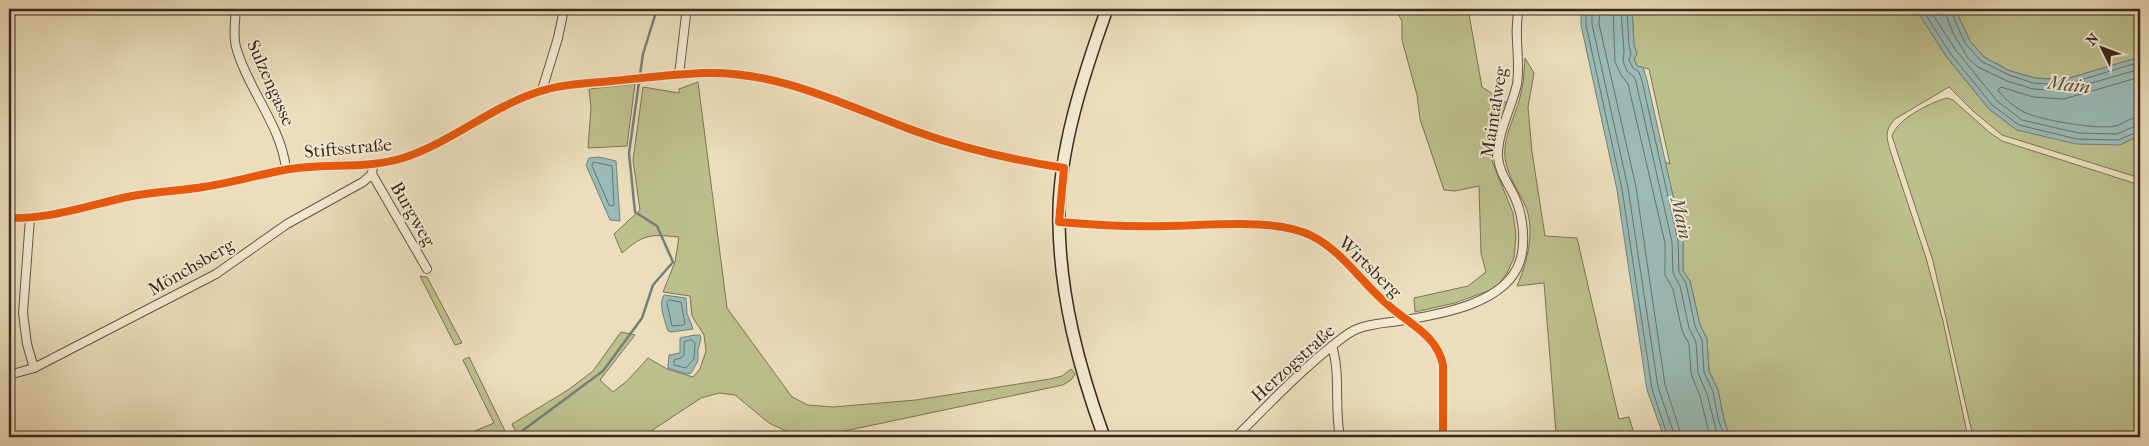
<svg xmlns="http://www.w3.org/2000/svg" width="2149" height="446" viewBox="0 0 2149 446" font-family="'IM FELL French Canon',serif">
  <style>
    .green { fill: #bcc08d; stroke: #7a7454 }
    .water { fill: #9abbb7; stroke: #738079 }
    .lines { fill: none; stroke-linecap: round; stroke-linejoin: round }
    .shore { stroke: #6a726a; stroke-width: 1 }
    .stream { stroke: #738079; stroke-width: 2.5 }
    .street-casing { stroke: #665644; stroke-width: 10 }
    .secondary-casing { stroke: #39281c; stroke-width: 14 }
    .street { stroke: #f3ead3; stroke-width: 8 }
    .secondary { stroke: #f3ead3; stroke-width: 11 }
    .cycleway-casing { stroke: #f3ead3; stroke-width: 11 }
    .cycleway { stroke: #e8590c; stroke-width: 8 }
    .labels { text-anchor: middle; stroke-width: 4; stroke-linejoin: round; paint-order: stroke }
    .street-label { font-size: 18px; fill: #39281c; stroke: #f3ead3 }
    .water-label { font-size: 19px; font-style: italic; fill: #514d43; stroke: #f3ead3 }
  </style>
  <rect width="100%" height="100%" fill="#ecdebc"/>
  <filter id="stains"><feTurbulence type="fractalNoise" baseFrequency=".004" numOctaves="4"/><feColorMatrix values="0 0 0 0 .2 0 0 0 0 .09 0 0 0 0 .02 0 0 0 .5 -.17"/></filter>
  <radialGradient id="worn" r=".72"><stop offset=".6" stop-color="#630" stop-opacity="0"/><stop offset="1" stop-color="#630" stop-opacity=".3"/></radialGradient>
  <!-- green -->
  <g class="green">
    <path d="M1395 9H1468L1482 87 1508 104 1494 143 1492 161 1513 213 1516 236 1514 258 1507 273 1496 288 1455 303 1415 312 1414 298 1468 286 1486 272 1481 253 1479 186 1455 191 1444 190 1420 119 1417 95 1402 40V21Z"/>
    <path d="M1632 9H1916L1946 56 1989 109 2017 130 2120 145 2140 135V178L2002 135 1973 111 1949 87 1895 119C1885 130 1886 136 1890 150L1926 258 1943 321 1968 437H1730L1724 420 1718 390 1709 371 1707 339 1700 325 1690 281 1683 271V240L1665 162 1670 164 1649 69 1637 66 1634 59 1637 54 1634 45Z"/>
    <path d="M1955 9H2140V57L2063 80 2035 78 2010 71 1984 57 1970 41Z"/>
    <path d="M1525 58 1534 73 1528 107 1532 152 1545 236 1577 238 1619 419 1629 417 1635 437H1546L1556 433 1544 283 1517 286C1527 263 1536 230 1525 205 1519 192 1509 178 1506 163 1500 139 1517 115 1521 93 1524 82 1524 70 1525 58Z"/>
    <path d="M698 82 727 308 792 397 808 405 833 407 916 400 1050 379 1062 376 1071 369 1075 374 1071 380 1063 385 835 433 807 435 786 431 769 423 735 395 719 393 701 398 642 437H518L512 424 568 390 593 371 621 332 635 335 600 380 613 392 627 381 648 358 667 369 693 377 700 369 706 351 704 335 692 316 690 296 663 292 675 262 679 237C650 234 644 234 622 253L614 234 640 210 633 160 643 87 679 93V89Z"/>
    <path d="M635 84 627 146 588 148 591 107 589 89Z"/>
    <path d="M1947 98 1953 100 1989 132 2002 141 2140 185V437H1973L1933 261 1892 136C1897 119 1931 102 1947 98Z"/>
    <path d="M420 276 427 277 462 343 455 345Z"/>
    <path d="M469 357 508 437H460L494 423 463 360Z"/>
  </g>
  <!-- water -->
  <g class="water">
    <path d="M1581 9H1632L1634 45 1637 54 1634 59 1637 66 1643 67 1647 80 1683 240V271L1690 281 1700 325 1707 339 1709 371 1718 390 1724 420 1730 437H1664L1647 390 1617 190 1581 25Z"/>
    <path d="M1916 9H1955L1970 41 1984 57 2010 71 2035 78 2063 80 2140 57V135L2120 145 2076 144 2017 130 1989 109 1946 56Z"/>
    <path d="M599 157 616 161 620 221 610 220 586 165 589 158Z"/>
    <path d="M664 295 686 298 687 313 693 329 671 332 668 331C665 321 658 304 664 295Z"/>
    <path d="M695 335H700L701 338 698 350V361L691 373 687 374 668 368 669 355 680 353V338Z"/>
  </g>
  <g class="lines">
    <!-- shore -->
    <g class="shore">
      <path d="M1586 9V25L1622 189 1652 389 1668 437"/>
      <path d="M1592 9V24L1628 188 1658 387 1675 437"/>
      <path d="M1600 9 1599 24 1636 187 1665 385 1682 437"/>
      <path d="M1613 9 1615 62 1621 75 1628 84 1665 243V275L1673 289 1682 331 1689 344 1691 374 1700 396 1710 437"/>
      <path d="M1621 9 1624 52 1623 61 1627 71 1634 77 1636 82 1672 242 1673 273 1680 286 1689 328 1696 342 1698 373 1707 394 1718 437"/>
      <path d="M1627 9 1629 46 1631 53 1629 60 1633 68 1639 72 1642 81 1678 241 1679 272 1686 283 1695 326 1702 340 1704 372 1713 392 1719 422 1725 437"/>
      <path d="M1922 9 1950 53 1992 105 2019 125 2077 139 2118 140 2140 131"/>
      <path d="M1929 9 1955 49 1997 101 2022 120 2078 133 2117 134 2140 124"/>
      <path d="M1944 9 1953 33 1968 58 1978 67 2007 81 2033 89 2064 91 2140 69"/>
      <path d="M1950 9 1965 43 1981 61 2009 75 2033 83 2064 85 2140 62"/>
      <path d="M2140 77 2064 99 2033 97 2001 87 1998 90C2003 98 2015 107 2024 112 2039 120 2099 130 2115 126 2124 124 2130 117 2140 117"/>
      <path d="M594 162 612 166 614 204 613 206 609 205 592 166Z"/>
      <path d="M669 300 681 302 685 323 684 325 672 326 667 303Z"/>
      <path d="M692 340 695 343 694 359 686 368 674 365V360L681 358 684 355V342Z"/>
    </g>
    <!-- stream -->
    <path class="stream" d="M518 434 603 371 642 318 653 285 673 262 657 226 635 212 629 153 643 54 657 9"/>
    <defs>
      <g id="street">
        <path d="M236 9C235 22 233 35 236 47 248 90 281 125 286 169"/>
        <path d="M679 75 686 15"/>
        <path d="M542 90 558 38 564 9"/>
        <path d="M372 174 427 269"/>
        <path d="M9 218C50 219 87 206 127 197 152 192 178 191 203 187 230 183 257 175 284 170 324 162 364 170 403 158 452 142 492 106 541 91 563 84 589 83 612 81 643 78 674 74 705 73 781 71 846 106 915 131 964 149 1013 160 1064 168"/>
        <path d="M30 218 23 313 27 344 34 368"/>
        <path d="M1059 222C1094 225 1129 227 1165 226 1207 226 1275 217 1312 236 1342 251 1363 284 1388 305 1409 324 1437 335 1443 365V437"/>
        <path d="M1332 346C1341 375 1334 407 1340 437"/>
        <path d="M9 375 34 368 216 274 287 224 363 182 372 174 373 165"/>
        <path d="M1236 437C1267 406 1298 373 1332 346 1340 340 1347 333 1357 329 1372 323 1389 323 1405 320 1442 314 1507 303 1520 261 1526 243 1523 215 1515 198 1509 184 1499 173 1498 157 1497 133 1512 107 1517 84 1521 59 1513 34 1519 9"/>
      </g>
      <path id="secondary" d="M1104 437C1079 368 1060 297 1059 223 1057 154 1084 73 1107 9"/>
    </defs>
    <!-- street casing -->
    <use href="#street" class="street-casing"/>
    <!-- secondary casing -->
    <use href="#secondary" class="secondary-casing"/>
    <!-- street -->
    <use href="#street" class="street"/>
    <!-- secondary -->
    <use href="#secondary" class="secondary"/>
    <defs>
      <path id="cycleway" d="M9 218C50 219 87 206 127 197 152 192 178 191 203 187 230 183 257 175 284 170 324 162 364 170 403 158 452 142 492 106 541 91 563 84 589 83 612 81 643 78 674 74 705 73 781 71 846 106 915 131 964 149 1013 160 1064 168L1059 222C1094 225 1129 227 1165 226 1207 226 1275 217 1312 236 1342 251 1363 284 1388 305 1409 324 1437 335 1443 365V437"/>
    </defs>
    <!-- cycleway casing -->
    <use href="#cycleway" class="cycleway-casing"/>
    <!-- cycleway -->
    <use href="#cycleway" class="cycleway"/>
  </g>
  <g class="labels">
    <!-- street labels -->
    <g class="street-label">
      <text transform="translate(271 83) rotate(66)" y="6">Sulzengasse</text>
      <text transform="translate(1494 112) rotate(-81)" y="6">Maintalweg</text>
      <text transform="translate(348 148) rotate(-5)" y="6">Stiftsstraße</text>
      <text transform="translate(413 214) rotate(60)" y="6">Burgweg</text>
      <text transform="translate(191 267) rotate(-30)" y="6">Mönchsberg</text>
      <text transform="translate(1370 267) rotate(44)" y="6">Wirtsberg</text>
      <text transform="translate(1293 363) rotate(-42)" y="6">Herzogstraße</text>
    </g>
    <!-- water labels -->
    <g class="water-label">
      <text transform="translate(2069 84) rotate(7)" y="7">Main</text>
      <text transform="translate(1682 218) rotate(77)" y="7">Main</text>
    </g>
  </g>
  <!-- margin -->
  <rect width="2149" height="446" fill="none" stroke="#ecdebc" stroke-width="30"/>
  <rect x="10" y="10" width="2129" height="426" fill="none" stroke="#39281c" stroke-width="2.5"/>
  <rect x="15" y="15" width="2119" height="416" fill="none" stroke="#39281c"/>
  <!-- north arrow -->
  <g transform="translate(2102 48) rotate(312)" stroke="#f3ead3" stroke-width="4" paint-order="stroke">
  <path d="M0-4L9 19L0 12L-9 19Z" fill="#39281c"/>
  <text y="-8" font-size="14" font-weight="bold" text-anchor="middle" fill="#39281c">N</text>
  </g>
  <rect width="100%" height="100%" filter="url(#stains)"/>
  <rect width="100%" height="100%" fill="url(#worn)"/>
</svg>
